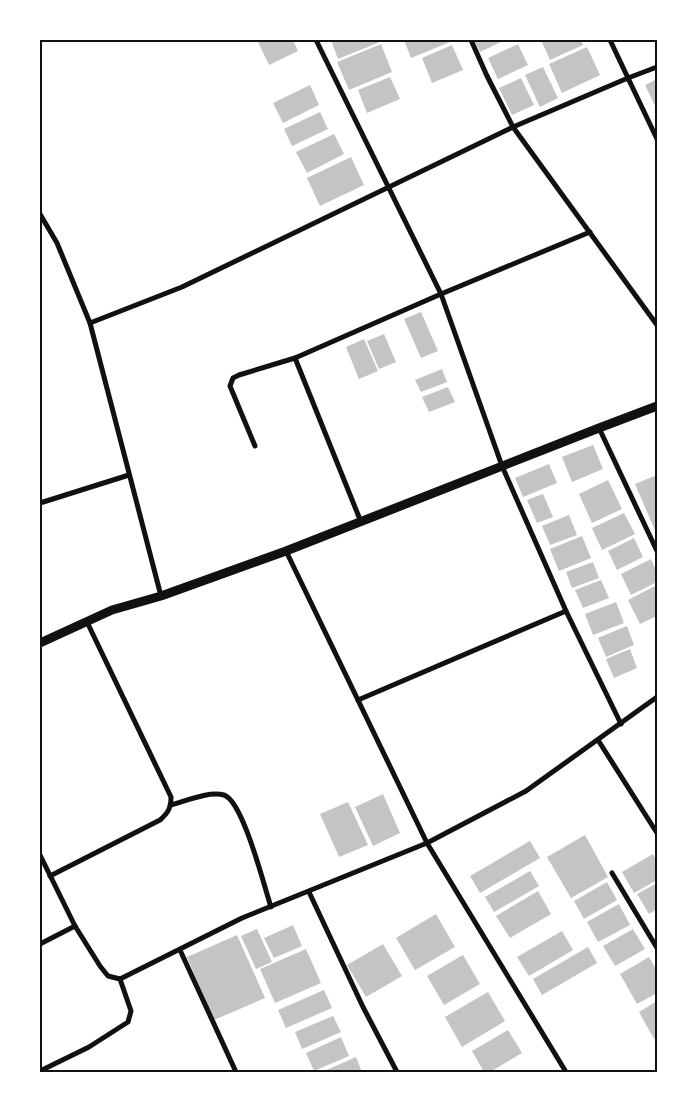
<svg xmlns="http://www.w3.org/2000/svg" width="697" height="1112" viewBox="0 0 697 1112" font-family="Rubik,sans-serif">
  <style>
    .building { fill: #c4c4c4 }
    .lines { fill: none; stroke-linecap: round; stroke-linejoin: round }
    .minor { stroke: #111; stroke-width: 5 }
    .tertiary { stroke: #111; stroke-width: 9 }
    .neatline { fill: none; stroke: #111; stroke-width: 2 }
  </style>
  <rect width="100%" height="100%" fill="#fff"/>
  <!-- building -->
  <g class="building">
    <path d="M257 40H293L298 51 269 65Z"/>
    <path d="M331 40H379L380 42 338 59Z"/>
    <path d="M404 40H450V42L411 58Z"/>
    <path d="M474 40H505L480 52Z"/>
    <path d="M541 40H581L583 45 550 60Z"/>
    <path d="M381 44 392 72 349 90 337 62Z"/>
    <path d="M518 44 528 65 498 79 488 58Z"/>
    <path d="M452 45 463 70 432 83 422 58Z"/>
    <path d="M587 47 600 75 562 93 549 64Z"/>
    <path d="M543 67 558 98 540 107 525 75Z"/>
    <path d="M390 77 400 99 367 113 358 90Z"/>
    <path d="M521 78 534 105 512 115 499 88Z"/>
    <path d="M657 79V110L645 85Z"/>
    <path d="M310 85 319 105 283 123 273 103Z"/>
    <path d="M320 112 328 129 292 146 284 129Z"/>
    <path d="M334 134 344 154 307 173 296 152Z"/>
    <path d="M351 157 364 185 320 206 307 178Z"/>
    <path d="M421 312 438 351 421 358 404 319Z"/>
    <path d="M384 334 396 362 379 369 367 341Z"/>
    <path d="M364 339 378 371 359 379 346 347Z"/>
    <path d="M442 369 447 382 421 392 415 380Z"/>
    <path d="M448 387 455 402 429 412 422 397Z"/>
    <path d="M593 445 603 469 572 482 562 457Z"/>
    <path d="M549 464 557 483 523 497 515 478Z"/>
    <path d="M657 475V535L635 484Z"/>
    <path d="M608 480 622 509 592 523 579 494Z"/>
    <path d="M543 494 553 517 537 523 527 500Z"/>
    <path d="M624 513 635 534 602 550 592 528Z"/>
    <path d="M569 515 577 535 550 545 542 526Z"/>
    <path d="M582 536 591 558 559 571 550 549Z"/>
    <path d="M634 538 643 557 617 570 608 551Z"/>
    <path d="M651 559 657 572V582L631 595 621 574Z"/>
    <path d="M593 562 599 578 572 588 566 572Z"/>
    <path d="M601 580 609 598 583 608 575 590Z"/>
    <path d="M657 585V616L640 624 628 600Z"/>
    <path d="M616 602 624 623 593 635 585 614Z"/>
    <path d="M627 626 634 645 606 657 598 638Z"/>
    <path d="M630 649 637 668 614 678 606 659Z"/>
    <path d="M383 794 400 833 373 846 355 807Z"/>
    <path d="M348 802 368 845 339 857 320 814Z"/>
    <path d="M585 835 608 877 571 898 547 857Z"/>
    <path d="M530 841 540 858 480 893 470 876Z"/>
    <path d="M653 854 657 862V880L634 893 622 872Z"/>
    <path d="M530 871 539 886 494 912 485 897Z"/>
    <path d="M607 882 617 900 584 919 574 901Z"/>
    <path d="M657 883V909L649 914 637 894Z"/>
    <path d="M538 891 551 914 510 938 496 916Z"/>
    <path d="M619 904 630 925 598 942 587 922Z"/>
    <path d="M436 914 455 947 415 970 396 938Z"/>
    <path d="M293 925 302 946 274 958 264 938Z"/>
    <path d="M257 929 272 962 256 969 241 936Z"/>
    <path d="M633 929 645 949 615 966 603 946Z"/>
    <path d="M562 931 573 950 529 976 517 957Z"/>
    <path d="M237 935 265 998 214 1020 187 957Z"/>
    <path d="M383 944 402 976 366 997 347 965Z"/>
    <path d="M588 947 597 963 542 995 533 979Z"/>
    <path d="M306 949 321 983 275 1003 260 969Z"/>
    <path d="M463 955 480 984 444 1005 427 976Z"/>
    <path d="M649 957 657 971V993L637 1004 620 974Z"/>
    <path d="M324 990 332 1008 286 1028 278 1010Z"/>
    <path d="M488 992 505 1021 462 1047 445 1017Z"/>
    <path d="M657 1001V1037L654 1039 639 1012Z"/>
    <path d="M333 1016 341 1032 302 1049 295 1032Z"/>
    <path d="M508 1030 522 1053 490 1072H484L472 1051Z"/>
    <path d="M341 1037 349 1056 314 1071 306 1053Z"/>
    <path d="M356 1057 362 1072H322Z"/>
  </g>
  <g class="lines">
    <!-- minor -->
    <g class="minor">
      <path d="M316 40 441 294 502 466 566 611 621 724"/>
      <path d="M471 40 487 76 513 127 657 325"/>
      <path d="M657 67 628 78 657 139"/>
      <path d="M40 214 57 243 90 323 161 596"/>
      <path d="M90 323 182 287 513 127 628 78 610 40"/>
      <path d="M295 358 361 522"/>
      <path d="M599 428 657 551"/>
      <path d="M255 446 230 386 233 378 239 375 295 358 441 294 590 232"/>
      <path d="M40 503 129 475"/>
      <path d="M286 551 427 843 566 1072"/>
      <path d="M358 700 566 611"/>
      <path d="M598 740 657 833"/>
      <path d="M171 805C186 801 208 791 224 795 243 801 264 886 271 907"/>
      <path d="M40 855 75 926 100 966 108 976 120 979 242 918 427 843 526 791 657 697"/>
      <path d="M612 873 657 948"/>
      <path d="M50 876 160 820C168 813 171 808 171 797L87 622"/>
      <path d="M309 892 363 1007 397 1072"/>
      <path d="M40 944 75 926"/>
      <path d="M180 950 236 1072"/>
      <path d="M40 1071 89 1047 128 1022 131 1011 120 979"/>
    </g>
    <!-- tertiary -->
    <path class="tertiary" d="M40 643 112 610 161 596 286 551 599 428 657 406"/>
  </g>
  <!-- border -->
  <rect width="697" height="1112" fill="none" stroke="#ffffff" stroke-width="82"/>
  <rect x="41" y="41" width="615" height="1030" class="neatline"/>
</svg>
